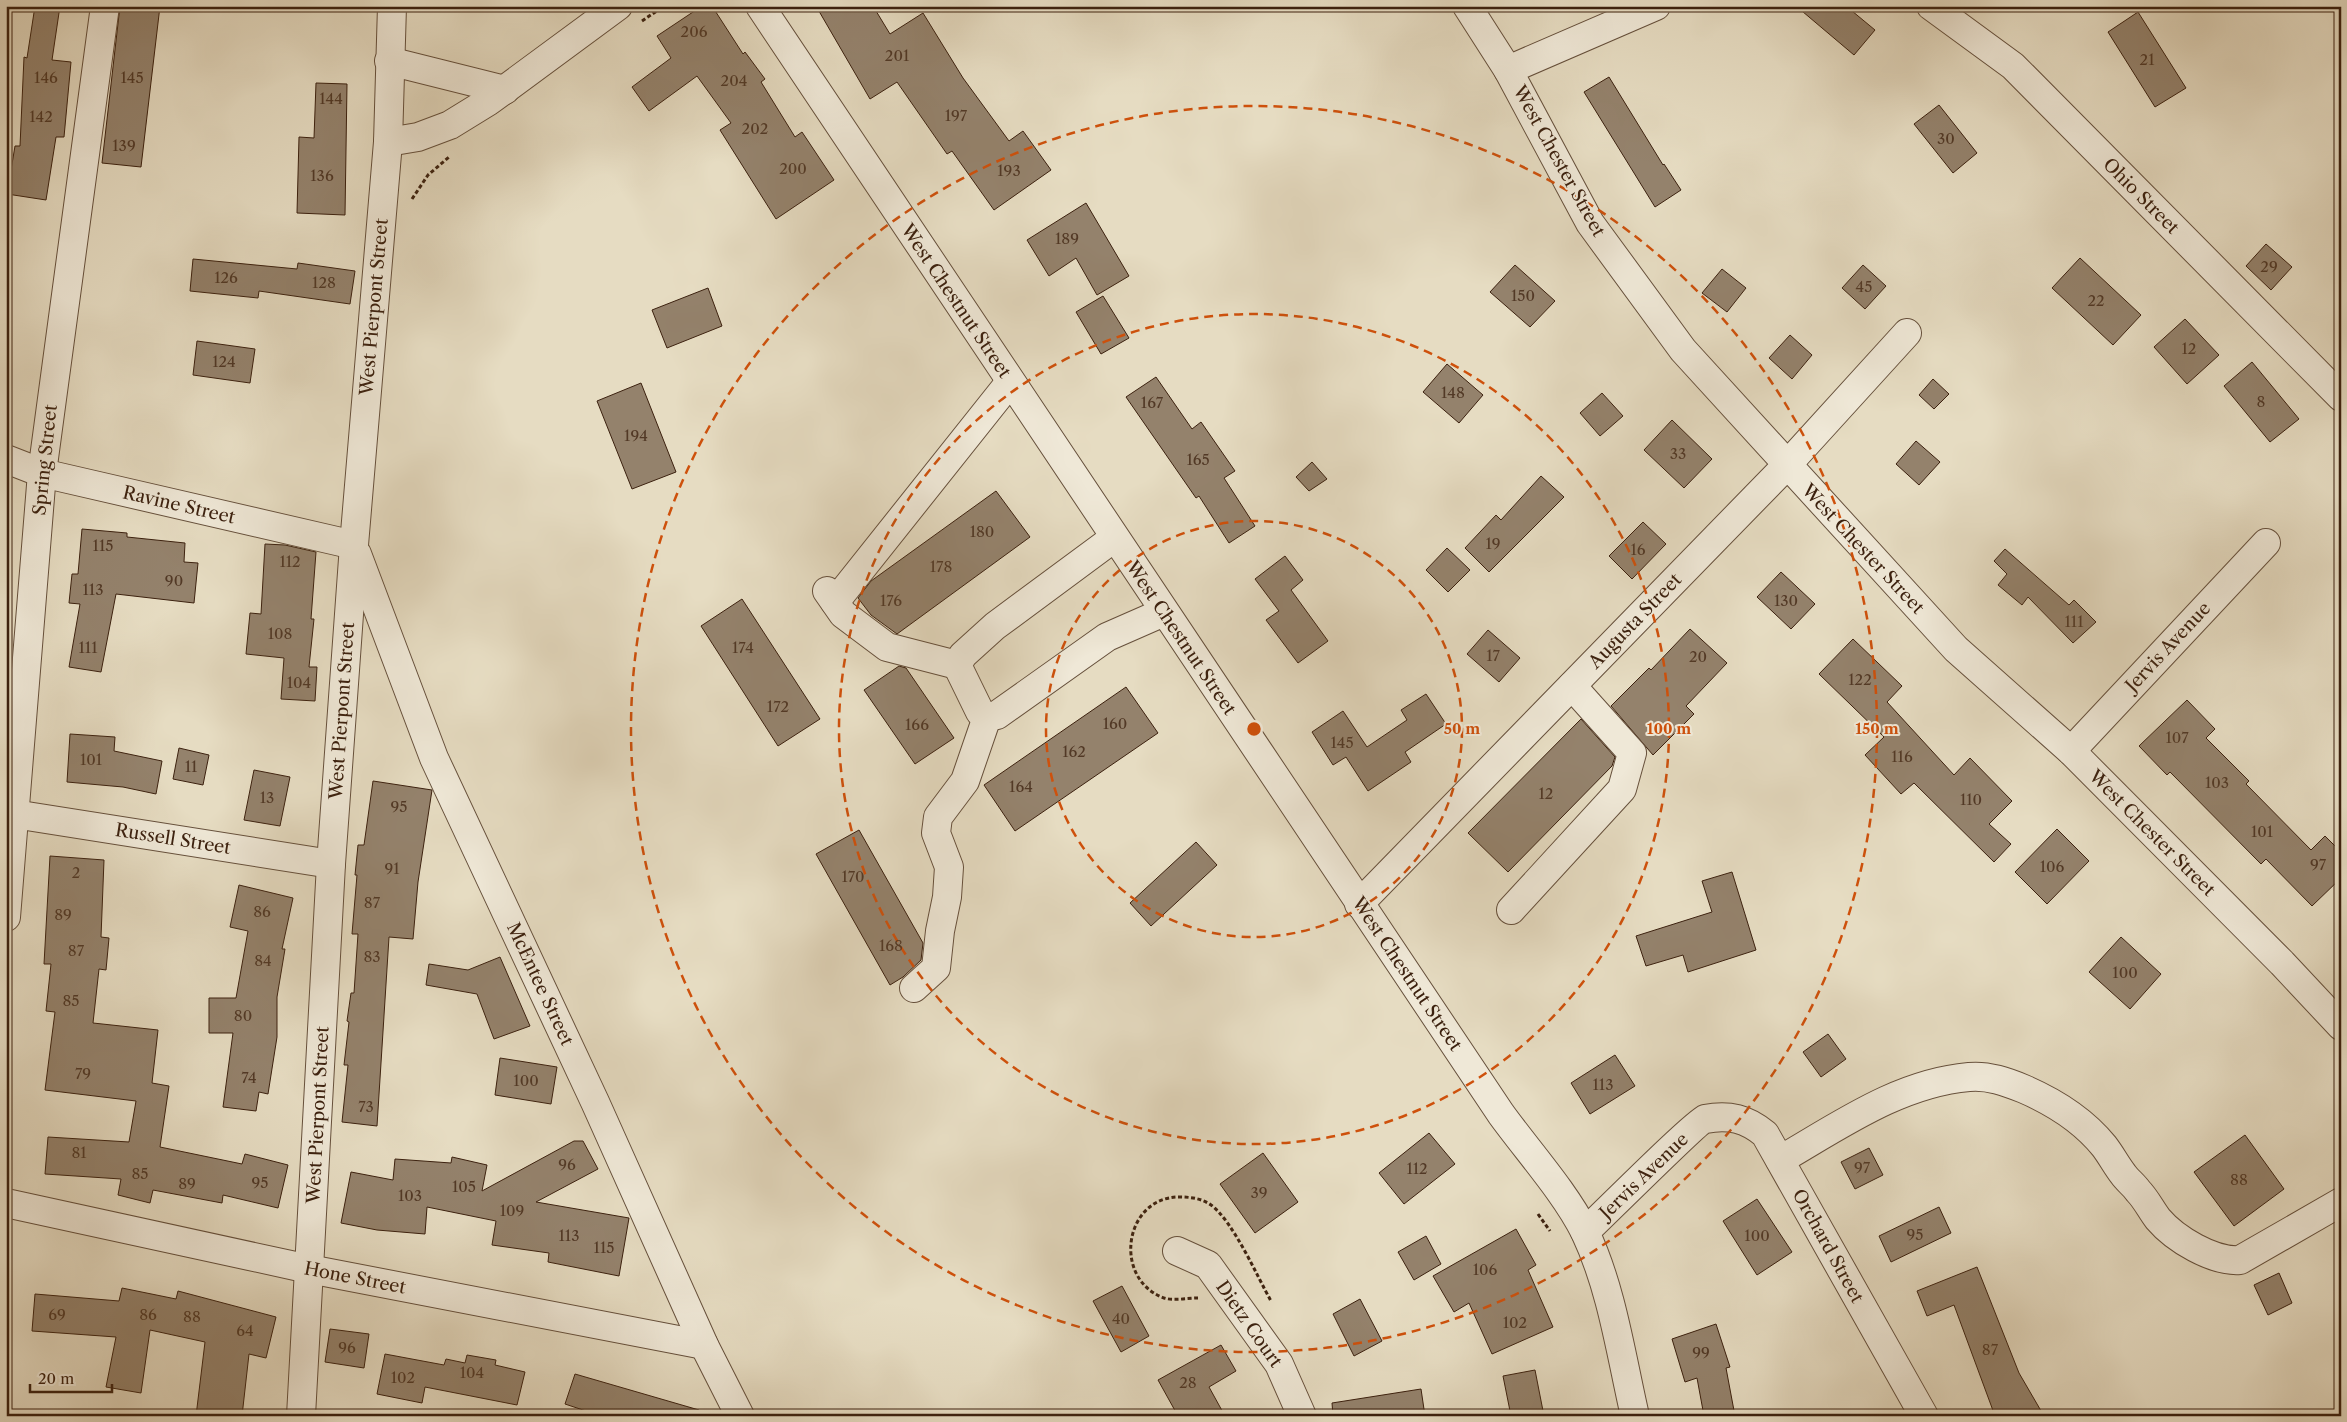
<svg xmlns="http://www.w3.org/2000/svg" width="2347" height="1422" viewBox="0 0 2347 1422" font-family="'Libre Caslon Text',serif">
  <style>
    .building { fill: #94826c; stroke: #3c210f }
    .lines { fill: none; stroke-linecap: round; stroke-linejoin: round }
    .minor-casing { stroke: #66503c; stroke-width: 30 }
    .path { stroke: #3c210f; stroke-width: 3; stroke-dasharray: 4 2.5; stroke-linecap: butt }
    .minor { stroke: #efe8d7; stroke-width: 28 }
    .ring { fill: none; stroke: #ce510c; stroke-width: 2.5; stroke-dasharray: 9 6 }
    .labels { text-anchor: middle; stroke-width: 4; stroke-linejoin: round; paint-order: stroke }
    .number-label { font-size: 15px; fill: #523926 }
    .street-label { font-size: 18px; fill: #3c210f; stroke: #efe8d7 }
    .centre { fill: #ce510c; stroke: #efe8d7; stroke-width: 2.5 }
    .ring-label { font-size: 15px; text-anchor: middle; font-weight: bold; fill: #ce510c; stroke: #efe8d7; stroke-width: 4; stroke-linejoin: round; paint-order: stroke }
  </style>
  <rect width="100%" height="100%" fill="#e6dcc2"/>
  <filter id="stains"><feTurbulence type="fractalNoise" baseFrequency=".004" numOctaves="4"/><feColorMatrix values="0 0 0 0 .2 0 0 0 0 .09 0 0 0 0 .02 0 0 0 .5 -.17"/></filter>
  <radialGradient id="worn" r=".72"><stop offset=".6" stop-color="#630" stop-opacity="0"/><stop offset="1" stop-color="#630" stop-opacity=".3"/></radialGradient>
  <!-- building -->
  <g class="building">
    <path d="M35 6H60L52 60 71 62 64 137H56L46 200 7 194 15 146H20L24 57 27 58Z"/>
    <path d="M120 6H160L141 167 102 163Z"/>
    <path d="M702 6H712L743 54 745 52 765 79 761 82 795 137 802 132 834 180 776 219 720 130 731 123 697 76 649 111 632 87 671 58 657 36Z"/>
    <path d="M816 6H873L890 34 923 13 963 78 1009 141 1023 131 1051 170 994 210 952 151 947 154 897 82 870 99Z"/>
    <path d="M1796 6H1846L1875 30 1854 55Z"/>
    <path d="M2138 12 2186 88 2155 107 2108 32Z"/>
    <path d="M1609 77 1663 165 1664 164 1681 190 1655 207 1584 92Z"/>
    <path d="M316 83 347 84 345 215 297 213 299 137 314 138Z"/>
    <path d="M1939 105 1977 153 1953 173 1914 124Z"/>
    <path d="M1086 203 1129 276 1097 295 1076 258 1049 276 1027 240Z"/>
    <path d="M2266 244 2292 267 2271 290 2246 266Z"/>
    <path d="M2080 258 2141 315 2113 345 2052 288Z"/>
    <path d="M193 259 297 269 298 263 355 271 350 304 259 291 258 298 190 291Z"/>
    <path d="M1515 265 1555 301 1530 327 1490 292Z"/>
    <path d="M1863 265 1886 286 1865 309 1842 288Z"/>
    <path d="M1722 269 1746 288 1727 312 1702 293Z"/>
    <path d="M708 288 722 326 667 348 652 310Z"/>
    <path d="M1103 296 1129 338 1101 354 1076 312Z"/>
    <path d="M2185 319 2219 355 2187 384 2154 347Z"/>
    <path d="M1790 335 1812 355 1792 379 1769 358Z"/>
    <path d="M197 341 255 349 250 383 193 375Z"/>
    <path d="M2252 362 2299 419 2270 442 2224 386Z"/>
    <path d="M1447 364 1483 395 1459 423 1423 392Z"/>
    <path d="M1156 377 1192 429 1201 422 1235 471 1224 478 1255 526 1229 543 1199 496 1196 498 1126 397Z"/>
    <path d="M1933 379 1949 394 1934 409 1919 395Z"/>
    <path d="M641 383 676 472 632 489 597 401Z"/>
    <path d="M1602 393 1623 416 1600 436 1580 413Z"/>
    <path d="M1672 420 1712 459 1684 488 1644 450Z"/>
    <path d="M1916 441 1940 462 1919 485 1896 464Z"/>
    <path d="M1312 462 1327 479 1309 491 1296 477Z"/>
    <path d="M1541 476 1564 497 1489 572 1465 548 1496 515 1501 520Z"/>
    <path d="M996 491 1030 537 897 634 871 615 858 598 871 581Z"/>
    <path d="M1643 522 1666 544 1632 579 1609 556Z"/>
    <path d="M82 529 127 533V537L185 543 184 562 198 563 194 603 116 594 101 672 69 667 80 604 69 603 72 574H78Z"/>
    <path d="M265 544 285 545 316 552 311 619H314L309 667H317L315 701 281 699 284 658 246 654 250 613 261 614Z"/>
    <path d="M1447 548 1470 570 1448 592 1426 570Z"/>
    <path d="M2005 549 2069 605 2074 600 2096 622 2073 643 2028 597 2022 605 1998 585 2007 574 1994 561Z"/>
    <path d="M1285 556 1303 580 1291 590 1328 641 1298 663 1266 620 1279 611 1255 579Z"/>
    <path d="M1781 572 1815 604 1791 629 1757 597Z"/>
    <path d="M742 599 820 719 778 746 701 626Z"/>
    <path d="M1690 629 1727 663 1686 706 1694 714 1653 755 1611 706 1649 668 1651 670Z"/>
    <path d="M1488 630 1520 658 1499 682 1467 654Z"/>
    <path d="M1853 639 1902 686 1887 702 1954 775 1970 758 2012 801 1989 824 2011 844 1994 862 1914 783 1901 794 1865 755 1884 737 1819 674Z"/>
    <path d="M899 666 906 668 954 738 915 764 864 690Z"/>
    <path d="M1126 687 1158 733 1015 831 984 785Z"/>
    <path d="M1426 694 1446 724 1405 752 1411 762 1368 791 1346 757 1333 765 1312 732 1343 711 1367 747 1407 720 1401 710Z"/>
    <path d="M2187 700 2215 729 2206 738 2249 781 2246 784 2311 850 2325 836 2341 852V878L2312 906 2266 859 2261 864 2170 772 2167 775 2139 746Z"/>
    <path d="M1581 719 1615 757 1612 766 1508 872 1468 833Z"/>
    <path d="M70 734 115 737 114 751 162 761 156 794 123 787 67 782Z"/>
    <path d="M179 748 209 755 203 785 173 779Z"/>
    <path d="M254 770 290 777 280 826 244 820Z"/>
    <path d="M373 781 432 790 418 882 413 939 389 937 377 1126 342 1122 348 1065H344L349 1022 347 1021 351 993H354L358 934H352L357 875H355L358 845H364Z"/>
    <path d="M2057 829 2089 861 2047 904 2015 872Z"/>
    <path d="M859 830 923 943 921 960 903 977 890 985 816 854Z"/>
    <path d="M1196 842 1217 865 1151 926 1130 903Z"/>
    <path d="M50 856 104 860 101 937 109 938 106 970 99 969 93 1023 158 1030 152 1083 169 1086 160 1147 242 1164 245 1154 288 1165 278 1208 223 1195 222 1203 153 1190 150 1203 118 1195 121 1179 45 1174 48 1137 129 1142 136 1101 45 1090 55 1012 46 1011 51 964H44Z"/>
    <path d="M1732 872 1756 950 1688 972 1683 955 1646 966 1636 936 1712 912 1702 881Z"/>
    <path d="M239 885 293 898 282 949H285L277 997V1037L268 1094 259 1092 256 1111 223 1107 233 1033H209V998H236L248 931 230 927Z"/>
    <path d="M2121 937 2161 974 2130 1009 2089 972Z"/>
    <path d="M500 957 530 1026 494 1039 477 994 426 985 429 964 468 970Z"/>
    <path d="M1828 1034 1846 1059 1821 1077 1803 1052Z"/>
    <path d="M1615 1055 1635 1086 1590 1114 1571 1083Z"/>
    <path d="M500 1058 557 1067 551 1104 495 1095Z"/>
    <path d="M1429 1133 1455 1164 1404 1204 1379 1173Z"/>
    <path d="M2245 1135 2284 1189 2234 1226 2194 1172Z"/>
    <path d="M574 1141H583L598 1169 536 1202 629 1218 619 1276 548 1262 549 1253 492 1245 496 1221 427 1207 425 1234 377 1230 341 1223 351 1172 393 1180 395 1159 451 1163 452 1157 487 1165 482 1191Z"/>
    <path d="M1869 1148 1883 1175 1855 1189 1841 1162Z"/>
    <path d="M1263 1153 1298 1202 1255 1233 1220 1184Z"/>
    <path d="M1757 1199 1792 1252 1757 1275 1723 1221Z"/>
    <path d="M1939 1207 1951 1233 1891 1262 1879 1236Z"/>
    <path d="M1516 1229 1536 1265 1528 1270 1553 1327 1492 1354 1469 1303 1454 1312 1433 1276Z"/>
    <path d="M1426 1236 1441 1264 1414 1280 1398 1252Z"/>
    <path d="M1977 1267 2019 1373 2044 1416H1995L1954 1305 1927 1316 1917 1291Z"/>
    <path d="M2279 1273 2292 1303 2268 1315 2254 1285Z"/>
    <path d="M1122 1286 1149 1336 1121 1352 1093 1301Z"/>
    <path d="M122 1288 176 1299 178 1291 276 1317 266 1358 249 1354 242 1416H196L205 1342 150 1330 141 1393 106 1387 116 1337 32 1331 35 1294 119 1301Z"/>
    <path d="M1360 1299 1382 1341 1354 1356 1333 1314Z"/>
    <path d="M1716 1324 1730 1367 1726 1368 1735 1416H1704L1697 1378 1685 1382 1672 1339Z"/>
    <path d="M330 1329 369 1334 364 1368 325 1362Z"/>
    <path d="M1221 1345 1236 1371 1209 1387 1225 1416H1178L1158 1380Z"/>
    <path d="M385 1354 444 1365 446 1359 465 1363 467 1355 496 1360 495 1365 525 1372 517 1405 425 1387 422 1403 377 1394Z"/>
    <path d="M1535 1370 1544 1416H1511L1503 1376Z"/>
    <path d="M575 1374 699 1410 698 1416H601L565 1404Z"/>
    <path d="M1421 1389 1425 1416H1333L1332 1403Z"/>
  </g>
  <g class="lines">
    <defs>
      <g id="minor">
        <path d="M760 6 1501 1114C1527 1150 1565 1192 1585 1232 1612 1289 1621 1355 1635 1416"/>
        <path d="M1467 6 1508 70 1590 223 1683 350 1956 649 2071 751 2282 963 2341 1026"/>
        <path d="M1931 6 2013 66 2341 397"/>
        <path d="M389 61 505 90"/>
        <path d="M1508 70 1656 6"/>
        <path d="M388 142 418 137 450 125 489 101 618 6"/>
        <path d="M6 459 42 473 354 545"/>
        <path d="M1114 538 995 626 963 655 957 665 980 712 987 717 997 715 1107 637 1164 612"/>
        <path d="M357 554 434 758 595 1102 704 1345 740 1416"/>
        <path d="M827 591 843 614 887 647 957 665"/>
        <path d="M835 602 1010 382"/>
        <path d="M2071 751 2266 543"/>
        <path d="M14 814 331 864"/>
        <path d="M1359 904 1786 466 1907 333"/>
        <path d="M1511 910 1622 789 1632 753 1572 686"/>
        <path d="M6 917 42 473 105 6"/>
        <path d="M914 988 936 968 940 931 947 897 949 867 936 833 938 817 965 781 987 717"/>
        <path d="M1780 1160C1839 1126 1899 1083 1969 1077 1988 1075 2007 1082 2024 1089 2054 1102 2083 1120 2104 1146 2111 1155 2116 1165 2123 1174 2127 1180 2134 1185 2138 1191 2146 1199 2151 1210 2158 1219 2175 1239 2213 1262 2240 1260L2341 1202"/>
        <path d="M6 1203 309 1269 704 1345"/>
        <path d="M1585 1232C1600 1218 1696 1122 1705 1119 1729 1114 1747 1119 1765 1134L1924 1416"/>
        <path d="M1177 1251 1208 1265 1279 1364 1302 1416"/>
        <path d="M301 1416 331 864 354 545 388 142 392 6"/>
      </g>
    </defs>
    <!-- minor casing -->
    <use href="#minor" class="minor-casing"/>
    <!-- path -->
    <g class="path">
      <path d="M642 21 664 6"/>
      <path d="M412 199 428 175 449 157"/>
      <path d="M1538 1214 1550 1231"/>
      <path d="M1198 1298C1188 1298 1174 1301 1164 1298 1112 1279 1124 1197 1179 1197 1190 1197 1201 1198 1211 1205 1233 1221 1257 1276 1271 1301"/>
    </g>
    <!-- minor -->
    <use href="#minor" class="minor"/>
  </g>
  <!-- distance rings -->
  <g class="ring">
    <circle cx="1254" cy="729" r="208"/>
    <circle cx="1254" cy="729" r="415"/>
    <circle cx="1254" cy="729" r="623"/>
  </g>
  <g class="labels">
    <!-- number labels -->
    <g class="number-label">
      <text x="694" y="37">206</text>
      <text x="897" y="61">201</text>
      <text x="2147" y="65">21</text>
      <text x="46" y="83">146</text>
      <text x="132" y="83">145</text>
      <text x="734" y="86">204</text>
      <text x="331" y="104">144</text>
      <text x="956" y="121">197</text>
      <text x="41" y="122">142</text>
      <text x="755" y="134">202</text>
      <text x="1946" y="144">30</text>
      <text x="124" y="151">139</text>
      <text x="793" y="174">200</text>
      <text x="1009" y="176">193</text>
      <text x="322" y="181">136</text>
      <text x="1067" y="244">189</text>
      <text x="2269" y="272">29</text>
      <text x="226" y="283">126</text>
      <text x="324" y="288">128</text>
      <text x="1864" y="292">45</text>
      <text x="1523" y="301">150</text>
      <text x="2096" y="306">22</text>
      <text x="2189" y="354">12</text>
      <text x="224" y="367">124</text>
      <text x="1453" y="398">148</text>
      <text x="2261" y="407">8</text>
      <text x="1152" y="408">167</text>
      <text x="636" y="441">194</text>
      <text x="1678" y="459">33</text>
      <text x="1198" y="465">165</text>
      <text x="982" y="537">180</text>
      <text x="1493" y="549">19</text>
      <text x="103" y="551">115</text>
      <text x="1638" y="555">16</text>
      <text x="290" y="567">112</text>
      <text x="941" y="572">178</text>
      <text x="174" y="586">90</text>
      <text x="93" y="595">113</text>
      <text x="891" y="606">176</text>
      <text x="1786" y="606">130</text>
      <text x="2074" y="627">111</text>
      <text x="280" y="639">108</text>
      <text x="88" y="653">111</text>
      <text x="743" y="653">174</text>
      <text x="1493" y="661">17</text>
      <text x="1698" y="662">20</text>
      <text x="1860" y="685">122</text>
      <text x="299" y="688">104</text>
      <text x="778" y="712">172</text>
      <text x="1115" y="729">160</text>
      <text x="917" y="730">166</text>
      <text x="2177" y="743">107</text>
      <text x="1342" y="748">145</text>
      <text x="1074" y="757">162</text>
      <text x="1902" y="762">116</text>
      <text x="91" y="765">101</text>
      <text x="191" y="772">11</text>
      <text x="2217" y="788">103</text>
      <text x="1021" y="792">164</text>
      <text x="1546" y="799">12</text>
      <text x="267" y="803">13</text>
      <text x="1971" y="805">110</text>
      <text x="399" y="812">95</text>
      <text x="2262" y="837">101</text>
      <text x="2318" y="870">97</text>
      <text x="2052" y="872">106</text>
      <text x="392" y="874">91</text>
      <text x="76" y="878">2</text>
      <text x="853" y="882">170</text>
      <text x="372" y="908">87</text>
      <text x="262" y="917">86</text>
      <text x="63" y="920">89</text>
      <text x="891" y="951">168</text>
      <text x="76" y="956">87</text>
      <text x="372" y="962">83</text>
      <text x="263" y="966">84</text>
      <text x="2125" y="978">100</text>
      <text x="71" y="1006">85</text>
      <text x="243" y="1021">80</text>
      <text x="83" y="1079">79</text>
      <text x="249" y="1083">74</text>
      <text x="526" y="1086">100</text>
      <text x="1603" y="1090">113</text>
      <text x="366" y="1112">73</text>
      <text x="79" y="1158">81</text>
      <text x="567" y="1170">96</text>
      <text x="1862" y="1173">97</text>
      <text x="1417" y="1174">112</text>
      <text x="140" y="1179">85</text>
      <text x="2239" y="1185">88</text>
      <text x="260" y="1188">95</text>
      <text x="187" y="1189">89</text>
      <text x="464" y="1192">105</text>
      <text x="1259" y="1198">39</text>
      <text x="410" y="1201">103</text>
      <text x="512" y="1216">109</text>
      <text x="1915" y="1240">95</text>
      <text x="569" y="1241">113</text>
      <text x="1757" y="1241">100</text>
      <text x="604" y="1253">115</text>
      <text x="1485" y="1275">106</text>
      <text x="57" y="1320">69</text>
      <text x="148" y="1320">86</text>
      <text x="192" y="1322">88</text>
      <text x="1121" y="1324">40</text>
      <text x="1515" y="1328">102</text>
      <text x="245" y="1336">64</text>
      <text x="347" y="1353">96</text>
      <text x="1990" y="1355">87</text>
      <text x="1701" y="1358">99</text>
      <text x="472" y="1378">104</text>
      <text x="403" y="1383">102</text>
      <text x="1188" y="1388">28</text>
    </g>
    <!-- street labels -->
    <g class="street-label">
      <text transform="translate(1559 161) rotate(61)" y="6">West Chester Street</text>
      <text transform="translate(2141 196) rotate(45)" y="6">Ohio Street</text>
      <text transform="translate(956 301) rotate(56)" y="6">West Chestnut Street</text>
      <text transform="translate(374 307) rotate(-85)" y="6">West Pierpont Street</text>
      <text transform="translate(45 460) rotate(-84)" y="6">Spring Street</text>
      <text transform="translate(179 505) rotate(13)" y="6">Ravine Street</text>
      <text transform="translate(1863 549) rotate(47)" y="6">West Chester Street</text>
      <text transform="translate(1635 621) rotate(-46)" y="6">Augusta Street</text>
      <text transform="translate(1181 638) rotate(56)" y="6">West Chestnut Street</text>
      <text transform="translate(2168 647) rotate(-47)" y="6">Jervis Avenue</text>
      <text transform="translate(342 711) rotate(-86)" y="6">West Pierpont Street</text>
      <text transform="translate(2152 833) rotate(45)" y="6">West Chester Street</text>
      <text transform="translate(173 839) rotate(9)" y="6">Russell Street</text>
      <text transform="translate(1407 974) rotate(56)" y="6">West Chestnut Street</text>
      <text transform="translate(540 984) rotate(65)" y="6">McEntee Street</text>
      <text transform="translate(318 1115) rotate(-87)" y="6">West Pierpont Street</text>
      <text transform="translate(1644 1176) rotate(-44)" y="6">Jervis Avenue</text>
      <text transform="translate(1828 1246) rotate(61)" y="6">Orchard Street</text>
      <text transform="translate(355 1278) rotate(11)" y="6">Hone Street</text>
      <text transform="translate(1249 1324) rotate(55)" y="6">Dietz Court</text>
    </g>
  </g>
  <circle cx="1254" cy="729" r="8" class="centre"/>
  <g class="ring-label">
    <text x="1462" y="734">50 m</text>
    <text x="1669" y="734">100 m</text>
    <text x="1877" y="734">150 m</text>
  </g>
  <!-- margin -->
  <rect width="2347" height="1422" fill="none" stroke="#e6dcc2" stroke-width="25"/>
  <rect x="8" y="8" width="2332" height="1407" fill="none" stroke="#3c210f" stroke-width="2.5"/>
  <rect x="12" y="12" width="2322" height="1397" fill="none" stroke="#3c210f"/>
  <!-- scale -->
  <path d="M30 1384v8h82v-8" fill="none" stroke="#3c210f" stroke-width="2.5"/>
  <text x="38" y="1384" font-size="15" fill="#3c210f" stroke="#efe8d7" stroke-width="4" paint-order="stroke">20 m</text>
  <rect width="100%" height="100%" filter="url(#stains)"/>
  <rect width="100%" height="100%" fill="url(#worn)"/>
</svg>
